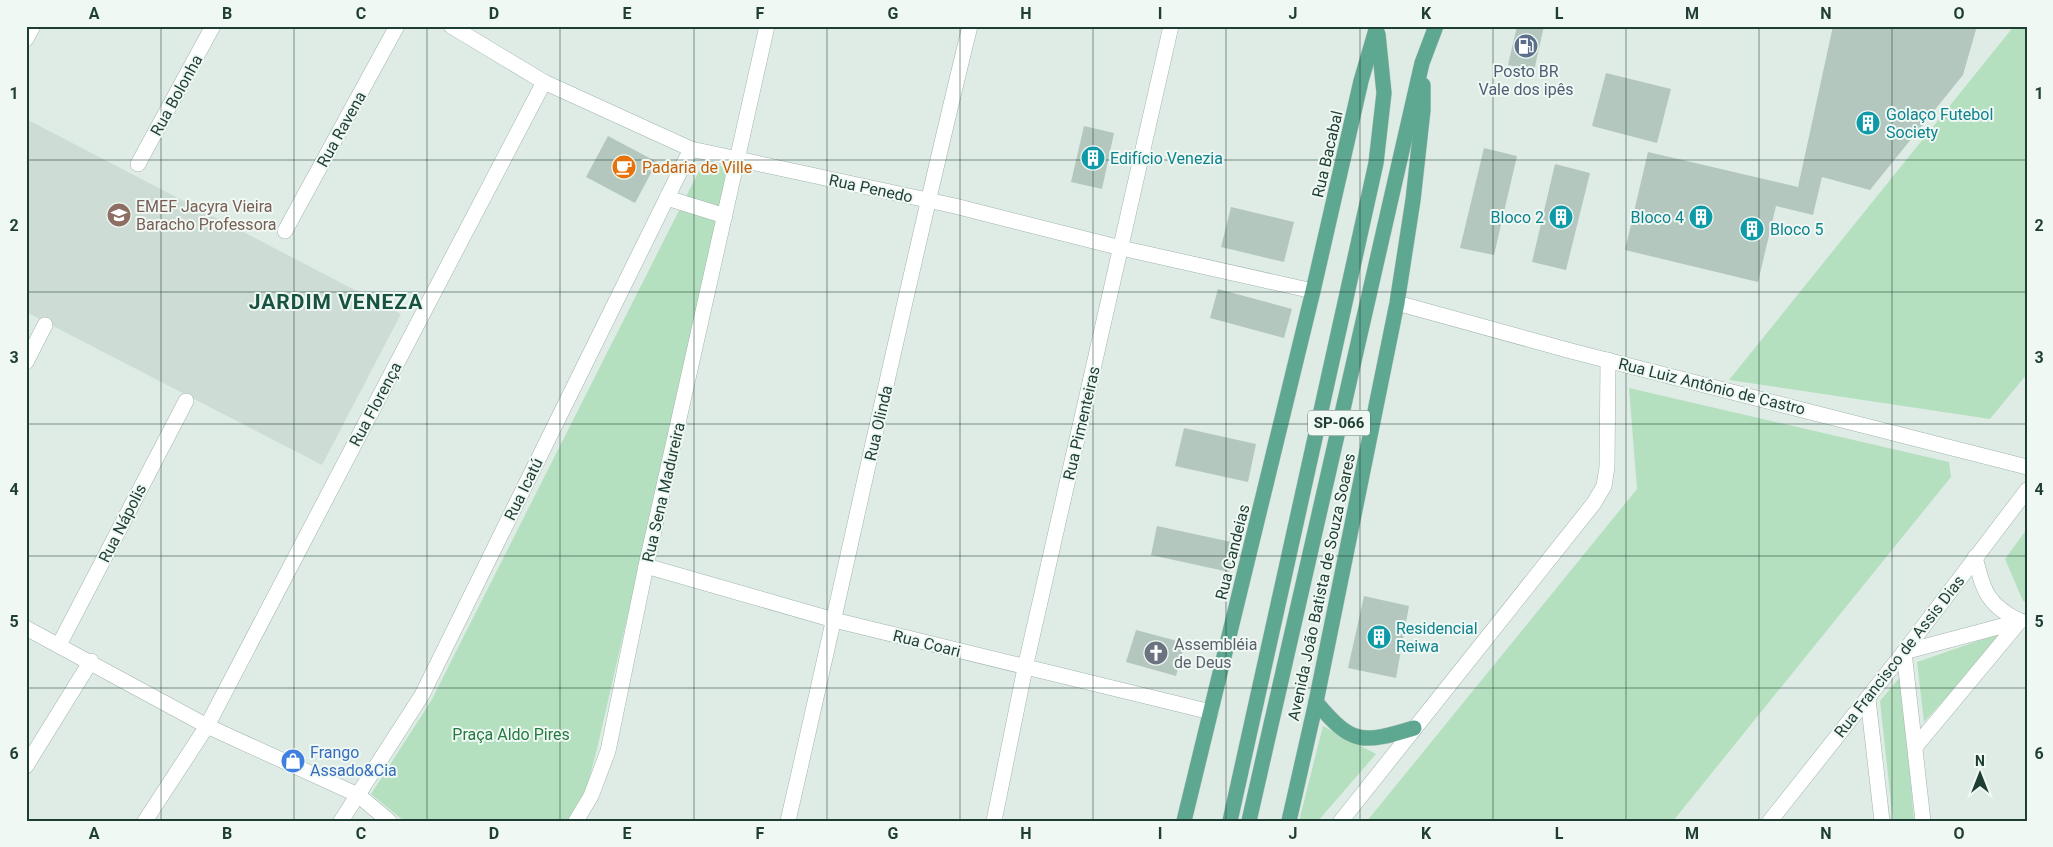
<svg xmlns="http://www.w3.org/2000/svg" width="2053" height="847" viewBox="0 0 2053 847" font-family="Roboto,sans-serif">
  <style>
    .built { fill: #cddcd5 }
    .green { fill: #b5e0bf }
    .building { fill: #b4c7bf }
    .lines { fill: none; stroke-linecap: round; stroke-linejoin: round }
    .minor-casing { stroke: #a1b4ad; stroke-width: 16 }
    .major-casing { stroke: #c0c9c6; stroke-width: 16 }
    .minor { stroke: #fff; stroke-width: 15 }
    .major { stroke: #5ea791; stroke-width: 15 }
    .grid { fill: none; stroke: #1e3e34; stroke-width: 1; stroke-opacity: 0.55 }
    .labels { text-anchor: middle; stroke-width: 4; stroke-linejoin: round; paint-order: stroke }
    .shield { fill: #f0f8f4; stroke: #5d766e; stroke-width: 1 }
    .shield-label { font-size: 15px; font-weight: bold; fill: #1e3e34 }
    .service-label { font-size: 16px; fill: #4e5e75; stroke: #f0f8f4 }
    .street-label { font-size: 16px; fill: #1e3e34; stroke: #f0f8f4 }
    .culture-label { font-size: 16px; fill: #0d838f; stroke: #f0f8f4; text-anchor: start }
    .food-label { font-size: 16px; fill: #c56008; stroke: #f0f8f4; text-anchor: start }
    .education-label { font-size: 16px; fill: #785e54; stroke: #f0f8f4; text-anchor: start }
    .worship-label { font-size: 16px; fill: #5b616d; stroke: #f0f8f4; text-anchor: start }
    .park-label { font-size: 16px; fill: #247a41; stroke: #f0f8f4 }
    .shop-label { font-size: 16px; fill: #366cbe; stroke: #f0f8f4; text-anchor: start }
    .district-label { font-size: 21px; font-weight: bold; letter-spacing: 1px; fill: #185342; stroke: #f0f8f4 }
    .neatline { fill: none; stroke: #1e3e34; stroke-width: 2 }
    .grid-label { font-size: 16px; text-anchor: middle; font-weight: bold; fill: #1e3e34 }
  </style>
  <rect width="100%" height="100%" fill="#dfece6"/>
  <!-- built -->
  <path class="built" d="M26 119 401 314 322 465 26 312Z"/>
  <!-- green -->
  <g class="green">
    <path d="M2014 26H2027V374L1990 419 1729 380Z"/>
    <path d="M703 163H711L730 168 597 749 585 795 568 821H404L371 794 431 701Z"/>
    <path d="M1629 388 1949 462 1951 477 1673 821H1367L1637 489Z"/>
    <path d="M2027 529V602L2023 601 2005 559Z"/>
    <path d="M2007 631 1924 722 1917 662Z"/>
    <path d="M1901 676 1914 821H1893L1880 701Z"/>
    <path d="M1323 726 1376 754 1318 821H1299Z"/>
  </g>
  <!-- building -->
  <g class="building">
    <path d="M1517 26H1544L1534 71 1508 65Z"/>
    <path d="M1833 26H1977L1963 75 1870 190 1822 177 1813 215 1776 206 1758 282 1625 250 1648 152 1798 187Z"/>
    <path d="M1606 73 1671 89 1657 143 1592 126Z"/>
    <path d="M1084 126 1114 133 1102 189 1071 182Z"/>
    <path d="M608 136 657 162 635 203 586 177Z"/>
    <path d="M1484 148 1517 156 1494 255 1460 248Z"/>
    <path d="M1555 164 1590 173 1566 270 1532 262Z"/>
    <path d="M1231 207 1294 222 1284 262 1221 247Z"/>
    <path d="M1218 289 1292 309 1284 338 1210 318Z"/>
    <path d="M1184 428 1256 444 1248 482 1175 466Z"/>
    <path d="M1157 526 1236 543 1229 572 1151 555Z"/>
    <path d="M1364 596 1409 606 1396 678 1348 668Z"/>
    <path d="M1136 630 1185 643 1176 676 1126 662Z"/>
  </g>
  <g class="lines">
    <defs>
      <g id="minor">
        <path d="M451 26 544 82 691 149 955 206 1121 248 1313 291"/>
        <path d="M26 39 33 26"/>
        <path d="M138 164 213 26"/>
        <path d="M667 198 725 216"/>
        <path d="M285 231 397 26"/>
        <path d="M1397 303 1571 351 2027 467"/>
        <path d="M26 362 45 325"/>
        <path d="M646 566 834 620 1211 712"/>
        <path d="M26 628 207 726 358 795 389 821"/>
        <path d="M59 645 186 401"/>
        <path d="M1904 652 1923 821"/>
        <path d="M1904 652 2021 621"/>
        <path d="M1868 699 1882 821"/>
        <path d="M1916 746 2020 621C1987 605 1983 590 1975 557"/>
        <path d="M26 766 91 661"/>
        <path d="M145 821 207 726 544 82"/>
        <path d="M341 821 422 695 691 149"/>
        <path d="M576 821 591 796 608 751 646 566 767 26"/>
        <path d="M788 821C849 556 905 290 970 26"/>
        <path d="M994 821 1025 668 1171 26"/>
        <path d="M1341 821 1594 503 1604 486 1607 467 1608 360"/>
        <path d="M1770 821 1904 652 2027 490"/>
      </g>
      <g id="major">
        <path d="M1316 702C1352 745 1362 744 1414 728"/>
        <path d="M1184 821 1313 291 1361 81 1377 26"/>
        <path d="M1230 821 1376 163 1384 93 1378 34"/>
        <path d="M1249 821 1422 63 1436 26"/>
        <path d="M1289 821 1316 702 1397 303 1413 200 1423 110V85"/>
      </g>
    </defs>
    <!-- minor casing -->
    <use href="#minor" class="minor-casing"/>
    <!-- major casing -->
    <use href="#major" class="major-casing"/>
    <!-- minor -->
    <use href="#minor" class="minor"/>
    <!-- major -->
    <use href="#major" class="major"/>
  </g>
  <!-- grid -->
  <path class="grid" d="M161 26V821M294 26V821M427 26V821M560 26V821M694 26V821M827 26V821M960 26V821M1093 26V821M1226 26V821M1360 26V821M1493 26V821M1626 26V821M1759 26V821M1892 26V821M26 160H2027M26 292H2027M26 424H2027M26 556H2027M26 688H2027"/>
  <!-- icons -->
  <defs>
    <symbol id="fuel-disc" viewBox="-11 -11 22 22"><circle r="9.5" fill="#5c6f8a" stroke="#f0f8f4"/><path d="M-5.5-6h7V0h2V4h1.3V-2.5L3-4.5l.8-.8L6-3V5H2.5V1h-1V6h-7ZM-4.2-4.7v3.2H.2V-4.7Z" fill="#fff"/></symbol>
    <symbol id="building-disc" viewBox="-11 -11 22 22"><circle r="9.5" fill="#0f9aa8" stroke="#f0f8f4"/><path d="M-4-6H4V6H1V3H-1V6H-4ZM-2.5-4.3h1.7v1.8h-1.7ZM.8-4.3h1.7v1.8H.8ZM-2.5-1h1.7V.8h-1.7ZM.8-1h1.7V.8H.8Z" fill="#fff"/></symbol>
    <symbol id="cafe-disc" viewBox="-11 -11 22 22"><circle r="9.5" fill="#e8710a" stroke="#f0f8f4"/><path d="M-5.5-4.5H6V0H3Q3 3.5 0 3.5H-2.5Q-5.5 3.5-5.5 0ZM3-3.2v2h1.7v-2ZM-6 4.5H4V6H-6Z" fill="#fff"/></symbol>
    <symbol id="school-disc" viewBox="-11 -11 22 22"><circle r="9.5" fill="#8d6e63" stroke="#f0f8f4"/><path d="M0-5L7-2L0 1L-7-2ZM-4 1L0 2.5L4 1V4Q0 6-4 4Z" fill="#fff"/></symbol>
    <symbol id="church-disc" viewBox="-11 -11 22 22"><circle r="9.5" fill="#6b7280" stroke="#f0f8f4"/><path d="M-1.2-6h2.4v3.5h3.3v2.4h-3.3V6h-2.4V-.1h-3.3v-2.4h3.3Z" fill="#fff"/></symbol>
    <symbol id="shop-disc" viewBox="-11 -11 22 22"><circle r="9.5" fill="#3f7fe0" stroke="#f0f8f4"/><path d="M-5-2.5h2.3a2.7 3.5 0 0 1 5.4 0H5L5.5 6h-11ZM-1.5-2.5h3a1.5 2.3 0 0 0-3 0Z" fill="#fff"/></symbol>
  </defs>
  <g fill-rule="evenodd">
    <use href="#fuel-disc" x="1512" y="32" width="28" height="28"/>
    <use href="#building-disc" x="1854" y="109" width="28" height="28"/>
    <use href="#building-disc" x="1079" y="144" width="28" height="28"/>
    <use href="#cafe-disc" x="610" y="153" width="28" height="28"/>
    <use href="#school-disc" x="105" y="201" width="28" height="28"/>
    <use href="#building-disc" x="1547" y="203" width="28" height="28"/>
    <use href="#building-disc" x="1687" y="203" width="28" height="28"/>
    <use href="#building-disc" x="1738" y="215" width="28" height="28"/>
    <use href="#building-disc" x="1365" y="623" width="28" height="28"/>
    <use href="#church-disc" x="1142" y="639" width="28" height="28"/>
    <use href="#shop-disc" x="279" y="747" width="28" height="28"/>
  </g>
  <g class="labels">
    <!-- shield labels -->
    <rect class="shield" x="1308" y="410.5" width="62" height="25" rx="4"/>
    <g class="shield-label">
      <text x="1339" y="428">SP-066</text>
    </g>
    <!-- service labels -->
    <g class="service-label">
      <text x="1526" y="77">Posto BR<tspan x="1526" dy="18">Vale dos ipês</tspan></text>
    </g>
    <!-- street labels -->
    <g class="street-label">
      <text transform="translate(176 95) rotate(-61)" y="6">Rua Bolonha</text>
      <text transform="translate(341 129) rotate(-61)" y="6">Rua Ravena</text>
      <text transform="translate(1327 154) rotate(-77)" y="6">Rua Bacabal</text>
      <text transform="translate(871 188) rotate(12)" y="6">Rua Penedo</text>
      <text transform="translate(1712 386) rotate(14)" y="6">Rua Luiz Antônio de Castro</text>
      <text transform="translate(375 404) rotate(-62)" y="6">Rua Florença</text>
      <text transform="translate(878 423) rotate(-77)" y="6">Rua Olinda</text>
      <text transform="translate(1081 423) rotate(-77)" y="6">Rua Pimenteiras</text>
      <text transform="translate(523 489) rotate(-64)" y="6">Rua Icatú</text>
      <text transform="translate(663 492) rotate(-77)" y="6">Rua Sena Madureira</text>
      <text transform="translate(122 523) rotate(-63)" y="6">Rua Nápolis</text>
      <text transform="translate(1232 552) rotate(-76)" y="6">Rua Candeias</text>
      <text transform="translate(1321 587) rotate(-78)" y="6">Avenida João Batista de Souza Soares</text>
      <text transform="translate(927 643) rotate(14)" y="6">Rua Coari</text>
      <text transform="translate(1899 656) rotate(-52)" y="6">Rua Francisco de Assis Dias</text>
    </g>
    <!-- culture labels -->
    <g class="culture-label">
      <text x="1886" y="120">Golaço Futebol<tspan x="1886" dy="18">Society</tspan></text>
      <text x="1110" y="164">Edifício Venezia</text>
      <text x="1544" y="223" text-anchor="end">Bloco 2</text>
      <text x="1684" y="223" text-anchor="end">Bloco 4</text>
      <text x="1770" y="235">Bloco 5</text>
      <text x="1396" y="634">Residencial<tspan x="1396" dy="18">Reiwa</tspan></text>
    </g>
    <!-- food labels -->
    <g class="food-label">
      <text x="642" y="173">Padaria de Ville</text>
    </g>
    <!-- education labels -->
    <g class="education-label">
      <text x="136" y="212">EMEF Jacyra Vieira<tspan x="136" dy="18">Baracho Professora</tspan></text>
    </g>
    <!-- worship labels -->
    <g class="worship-label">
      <text x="1174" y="650">Assembléia<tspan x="1174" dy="18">de Deus</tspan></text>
    </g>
    <!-- park labels -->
    <g class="park-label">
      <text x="511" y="740">Praça Aldo Pires</text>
    </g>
    <!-- shop labels -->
    <g class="shop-label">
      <text x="310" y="758">Frango<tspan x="310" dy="18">Assado&amp;Cia</tspan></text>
    </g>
    <!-- district labels -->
    <g class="district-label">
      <text x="336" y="309">JARDIM VENEZA</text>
    </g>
  </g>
  <!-- border -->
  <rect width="2053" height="847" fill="none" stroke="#f0f8f4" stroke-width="55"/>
  <!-- north arrow -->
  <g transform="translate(1980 774)" stroke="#f0f8f4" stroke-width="4" paint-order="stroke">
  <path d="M0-4L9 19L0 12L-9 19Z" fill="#1e3e34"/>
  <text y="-8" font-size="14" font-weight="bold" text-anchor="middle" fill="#1e3e34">N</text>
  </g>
  <rect x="28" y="28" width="1998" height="792" class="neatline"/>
  <g class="grid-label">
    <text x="94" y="19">A</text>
    <text x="227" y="19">B</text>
    <text x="361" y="19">C</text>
    <text x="494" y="19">D</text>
    <text x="627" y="19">E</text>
    <text x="760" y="19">F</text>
    <text x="893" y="19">G</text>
    <text x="1026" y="19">H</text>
    <text x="1160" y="19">I</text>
    <text x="1293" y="19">J</text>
    <text x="1426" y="19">K</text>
    <text x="1559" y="19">L</text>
    <text x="1692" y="19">M</text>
    <text x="1826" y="19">N</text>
    <text x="1959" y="19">O</text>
    <text x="14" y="99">1</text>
    <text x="2039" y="99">1</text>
    <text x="14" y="231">2</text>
    <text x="2039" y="231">2</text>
    <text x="14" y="363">3</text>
    <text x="2039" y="363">3</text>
    <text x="14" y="495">4</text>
    <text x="2039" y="495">4</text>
    <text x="14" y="627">5</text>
    <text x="2039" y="627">5</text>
    <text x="14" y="759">6</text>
    <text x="2039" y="759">6</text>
    <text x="94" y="839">A</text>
    <text x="227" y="839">B</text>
    <text x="361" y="839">C</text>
    <text x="494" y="839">D</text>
    <text x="627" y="839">E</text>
    <text x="760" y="839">F</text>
    <text x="893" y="839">G</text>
    <text x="1026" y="839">H</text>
    <text x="1160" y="839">I</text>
    <text x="1293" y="839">J</text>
    <text x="1426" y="839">K</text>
    <text x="1559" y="839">L</text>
    <text x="1692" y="839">M</text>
    <text x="1826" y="839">N</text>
    <text x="1959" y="839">O</text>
  </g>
</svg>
